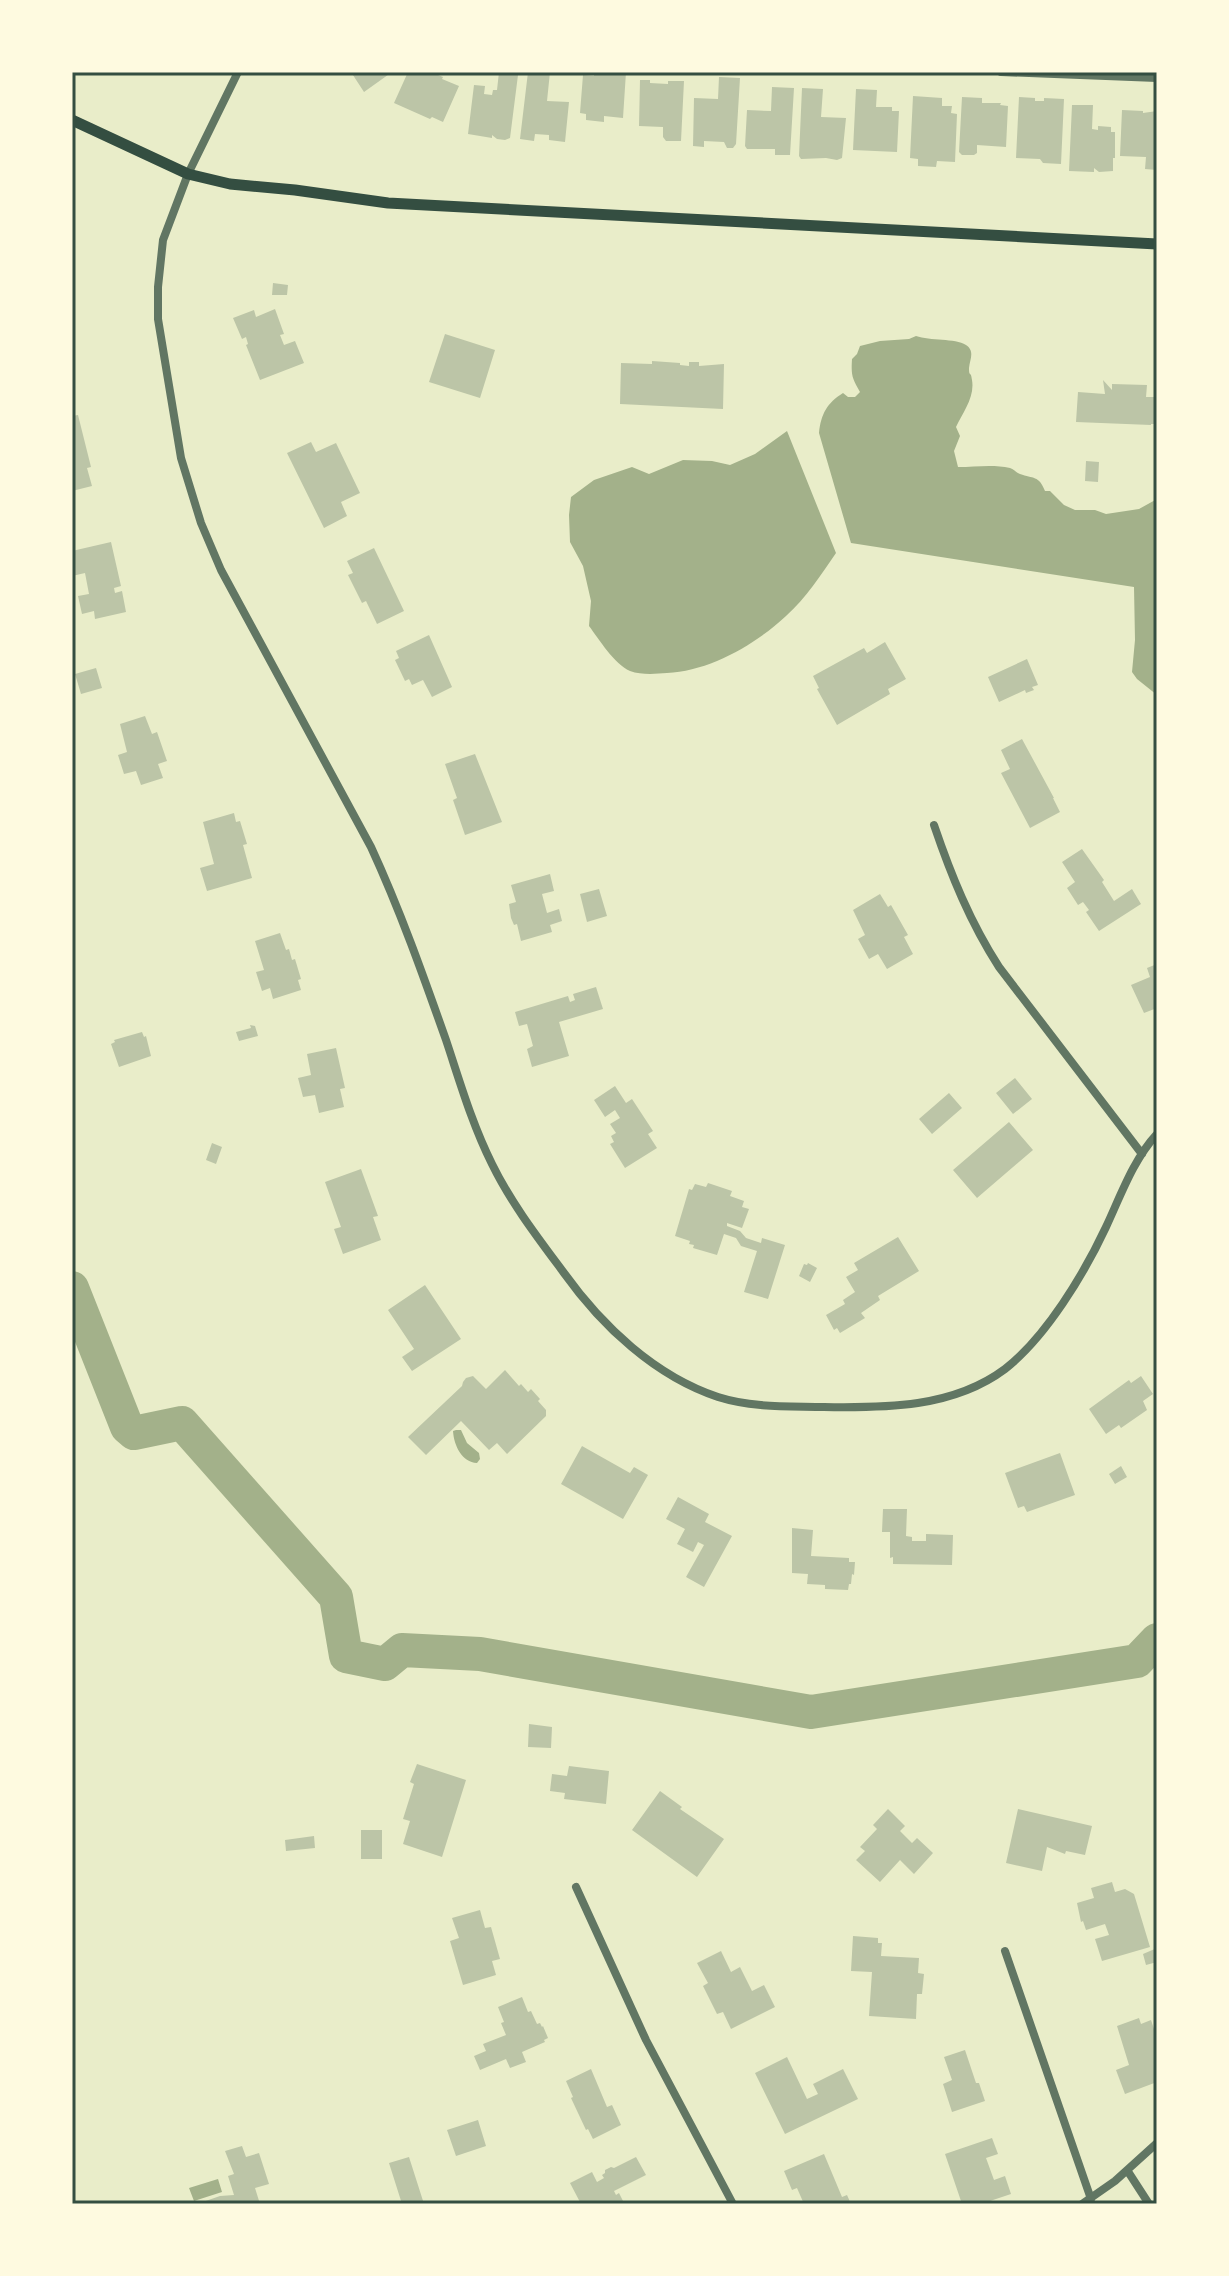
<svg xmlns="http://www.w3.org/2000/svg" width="1229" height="2276" viewBox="0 0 1229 2276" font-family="'Playfair Display',serif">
<rect width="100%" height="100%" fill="#e9edc9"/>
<path fill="#a3b18a" d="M916 336C930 341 955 338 966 345 975 351 970 359 969 368 969 378 971 370 972 380 975 397 963 412 956 427L960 436 954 451 958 467C975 467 993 464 1010 468 1014 469 1016 473 1020 474 1033 479 1039 475 1045 491H1050L1064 505 1075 510H1095L1106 514 1139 509 1157 499V695L1137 679 1132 672 1135 640 1134 587 851 543 819 433C821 414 827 403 843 393L848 397H855L860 392C852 378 851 376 852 359L857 354 860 346 880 341 909 339Z
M787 431 836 553C821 575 806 598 786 616 755 645 709 671 667 673 655 674 641 675 630 671 614 664 599 639 589 626L591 601 583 566 570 542 569 515 571 497 594 480 632 467 649 474 683 460 712 461 730 465 755 454Z
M456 1430H461L467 1443 479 1453 480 1459 477 1463C462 1462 454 1446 453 1431Z
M218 2179 222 2192 194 2201 189 2188Z"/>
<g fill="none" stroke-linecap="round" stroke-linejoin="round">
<path stroke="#a3b18a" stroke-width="34" d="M72 1288 127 1427 134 1433 182 1423 336 1597 346 1656 385 1664 402 1650 480 1654 811 1712 1137 1661 1157 1640"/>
</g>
<path fill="#bcc5a7" d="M351 72H392L364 92Z
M408 72H417L423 75 424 72H439L438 75 443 77 442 79 459 86 443 122 432 117 430 119 394 103Z
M499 72H515L514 74 518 75 510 138 505 140 497 139 492 135V138L468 134 474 85 485 86 484 94 492 95 493 90H497Z
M528 72H550L547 101 569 102 565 142 549 140V135L535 134 534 141 520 139Z
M594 72H626L623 118 604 116V122L586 120V114L580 113 583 75 594 76Z
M719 77 740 78 736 144 733 148H727L724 142 704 141V147L693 146 694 98 718 99Z
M640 80H650V83L668 84V81H684L681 141H666L663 137V127L639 126Z
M772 87 794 88 790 155H775V149H747L745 146 747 110 771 111Z
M802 88 823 89 821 117 846 118 842 158 837 160 826 158 801 159 799 156Z
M856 89 877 90 876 107H892V111H899L897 152 853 150Z
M913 96 942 98V106H952L951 113 957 114 955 162 937 161 936 167 918 166V159L910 158Z
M962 97 982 98V103H1001L1000 105 1008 106 1006 147 977 145V153L974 155H962L959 152Z
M1019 97 1035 98V101H1044V98L1064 99 1061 164 1043 163 1040 159 1016 158Z
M1072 105H1093L1092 129 1098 130V126L1111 127V132H1115V158H1113V171L1099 172 1094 168V172L1069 171Z
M1122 110 1143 111V113L1157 111V170L1145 169 1146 157 1120 156Z
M273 283 288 285 287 295H272Z
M275 309 284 334 280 335 284 345 295 341 304 363 260 380 246 345 248 344 246 337 242 339 233 318 254 310 256 317Z
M445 334 495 350 480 398 429 382Z
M652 361 680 363V365L689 366V362H699V366L724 364 723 409 620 404 621 363 652 364Z
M1103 380 1112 390V384L1147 385 1146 397H1157V424H1151V425L1076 422 1078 392 1105 394Z
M78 415 91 467 87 468 92 486 72 491V416Z
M311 442 316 452 336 443 360 493 341 502 347 516 324 528 287 453Z
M1086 461 1099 462 1098 482 1085 481Z
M111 542 121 586 114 588 115 593 122 591 126 612 95 619 94 611 82 614 78 596 89 594 85 573 72 576V551Z
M374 548 404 611 377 624 366 601 362 603 348 575 353 573 347 561Z
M429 635 452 687 432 697 423 680 412 685 409 679 405 681 395 660 399 658 396 651Z
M885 642 906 679 888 689 890 694 837 725 817 689 819 688 813 676 864 648 867 653Z
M1027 659 1038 685 1032 687 1034 690 1026 693 1025 690 999 702 988 677Z
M96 668 102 688 81 694 75 674Z
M145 716 152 734 157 732 167 761 158 764 163 778 141 785 136 771 124 774 118 755 127 752 120 724Z
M1022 739 1054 798H1053L1060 812 1030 828 1001 773 1010 769 1001 750Z
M475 754 502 822 465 835 453 800 457 798 445 764Z
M234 813 236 822 240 821 247 844 243 845 252 878 207 891 200 868 214 864 203 822Z
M1082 849 1104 880 1102 882 1114 901 1132 889 1141 904 1099 931 1086 912 1089 910 1083 902 1078 905 1067 888 1075 882 1062 862Z
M550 874 554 891 542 894 547 913 559 909 562 921 550 925 552 932 521 941 517 924 514 925 511 918 509 904 516 902 511 885Z
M599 889 607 916 587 922 580 894Z
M880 894 888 907 891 905 908 935 904 937 913 954 887 969 878 954 869 959 858 939 865 935 853 910Z
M280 933 286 950 289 949 292 960 295 959 301 979 298 980 301 990 273 999 270 988 262 991 256 972 264 970 255 941Z
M1157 964V1008L1144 1013 1131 985 1150 977 1147 968Z
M596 987 603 1009 559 1022 569 1056 532 1067 527 1049 533 1046 527 1024 519 1026 515 1012 568 996 570 1002 575 1000 573 994Z
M250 1025 255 1026 258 1036 239 1041 236 1032 251 1028Z
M142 1032 144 1037 146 1036 151 1056 119 1067 111 1044 115 1042 114 1040Z
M336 1048 345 1088 340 1089 344 1107 319 1113 315 1095 303 1097 298 1078 311 1075 307 1054Z
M1015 1078 1032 1099 1013 1114 996 1093Z
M615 1086 626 1103 632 1099 653 1131 648 1134 657 1148 625 1168 610 1144 614 1142 611 1136 616 1133 610 1124 620 1118 615 1110 605 1117 594 1100Z
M949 1093 962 1108 932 1134 919 1119Z
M1009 1122 1033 1150 977 1198 953 1170Z
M212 1143 222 1147 216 1164 206 1160Z
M361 1169 378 1216 373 1217 381 1240 343 1254 334 1229 341 1227 325 1182Z
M708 1183 732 1191 730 1196 744 1201 742 1207 749 1209 742 1228 727 1223V1226L740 1231 746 1238 761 1243 762 1238 785 1245 768 1299 744 1292 757 1251 741 1246 736 1238 724 1234 717 1255 693 1248 694 1245 689 1244 690 1241 675 1236 689 1189 692 1190 695 1184 706 1187Z
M898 1237 919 1271 878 1296 880 1300 861 1313 865 1318 840 1333 837 1328 834 1330 826 1315 845 1304 843 1300 855 1292 846 1277 858 1270 854 1263Z
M808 1263 817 1268 810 1282 799 1276 804 1264 807 1265Z
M425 1285 461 1339 412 1371 402 1357 414 1349 388 1310Z
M505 1370 519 1386 521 1384 528 1392 531 1389 540 1399 538 1401 546 1410V1416L507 1454 497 1443 489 1450 461 1421 426 1455 408 1437 462 1386 463 1382 466 1378 473 1376 486 1389Z
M1141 1376 1153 1394 1143 1401 1147 1410 1121 1428 1119 1425 1106 1434 1089 1409 1129 1380 1131 1383Z
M582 1446 630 1473 634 1467 648 1475 623 1519 561 1484Z
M1060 1453 1075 1495 1027 1512 1024 1506 1018 1508 1005 1473Z
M1121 1466 1127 1477 1115 1484 1109 1474Z
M678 1497 709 1514 705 1522 732 1536 704 1587 686 1577 704 1545 698 1542 693 1552 677 1544 685 1529 666 1519Z
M883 1509H907L906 1536 912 1537V1541H926V1534L953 1535 952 1565 893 1564V1557L890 1558V1532H882Z
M792 1528 813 1530 811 1556 849 1558V1562H855L854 1575 852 1574 851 1584H849L848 1590 825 1589V1585L807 1584 808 1574 792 1573Z
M529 1724 552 1727 551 1748 528 1747Z
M417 1764 466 1780 442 1857 403 1844 410 1821 403 1819 414 1784 410 1782Z
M569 1766 609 1771 606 1804 564 1799 565 1793 550 1791 552 1774 567 1776Z
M660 1791 682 1807 680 1809 724 1839 697 1877 632 1830Z
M888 1809 905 1826 900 1831 912 1843 917 1838 933 1853 914 1874 900 1860 880 1882 856 1860 865 1851 860 1847 877 1829 873 1825Z
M1018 1809 1092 1826 1085 1855 1066 1851 1065 1854 1047 1847 1042 1871 1006 1863Z
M361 1830H382V1859H361Z
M314 1836 315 1848 286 1851 285 1840Z
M1112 1882 1115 1892 1125 1889 1134 1894 1150 1947 1102 1961 1095 1939 1109 1935 1105 1924 1086 1930 1083 1921 1081 1922 1077 1903 1094 1898 1091 1888Z
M480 1910 485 1928 491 1927 500 1959 492 1961 496 1975 463 1985 450 1941 459 1938 452 1918Z
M853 1936 878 1938V1943H882L881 1956 919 1958 918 1973 924 1974 922 1994H917L916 2019 869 2016 872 1972 851 1971Z
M1157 1948V1962L1146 1965 1143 1954Z
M721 1951 731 1972 740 1967 752 1991 764 1985 775 2007 731 2029 723 2012 717 2014 703 1986 708 1983 697 1963Z
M522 1997 528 2012 531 2011 537 2024 540 2023 542 2027 543 2026 548 2038 544 2040 545 2042 522 2052 526 2062 510 2068 506 2059 480 2070 474 2056 486 2051 483 2044 506 2035 501 2023 504 2022 498 2007Z
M1139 2018 1141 2024 1151 2020 1157 2038V2082L1125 2094 1116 2070 1129 2065 1117 2026Z
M965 2050 976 2083H979L985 2101 952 2112 943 2084 952 2080 944 2057Z
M787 2057 807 2099 818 2094 813 2084 843 2069 858 2099 785 2134 755 2073Z
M591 2069 607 2107 612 2105 621 2125 593 2139 588 2129 586 2130 571 2098 573 2097 566 2081Z
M478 2120 486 2146 456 2156 447 2130Z
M992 2138 998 2154 986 2158 994 2180 1005 2176 1011 2194 981 2204H962L945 2154Z
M242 2146 246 2157 259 2153 269 2184 255 2188 260 2204H197L220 2196 234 2195 228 2176 234 2174 225 2151Z
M824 2154 842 2197 847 2195 851 2204H804L797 2188 792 2190 784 2171Z
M409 2157 424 2204H402L389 2163Z
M636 2157 646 2175 614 2191 616 2195 619 2193 623 2201 620 2202 621 2204H581L570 2183 592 2172 597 2182 604 2178 602 2175 605 2173V2170L611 2167 614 2168Z"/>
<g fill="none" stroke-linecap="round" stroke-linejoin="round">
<path stroke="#617663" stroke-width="8" d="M238 72 188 174 163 240 158 287V319L181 458 201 523 221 570 371 847C400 910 423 975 446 1040 460 1082 472 1124 492 1164 511 1203 538 1238 564 1273 602 1326 655 1376 718 1397 753 1408 788 1406 824 1407 885 1408 953 1408 1005 1369 1046 1337 1084 1274 1106 1227 1121 1195 1133 1160 1157 1134
M1001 72 1157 78
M934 825C951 875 970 922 999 967L1142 1154
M576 1887 646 2040 733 2204
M1005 1951 1091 2199
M1127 2170 1149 2204
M1082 2204 1115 2181 1157 2143"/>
<path stroke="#344e41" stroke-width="11" d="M72 120 188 174 230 184 295 190 388 203 1157 244"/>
</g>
<rect width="1229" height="2276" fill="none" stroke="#fefae0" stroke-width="148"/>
<rect x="74" y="74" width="1081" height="2128" fill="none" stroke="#344e41" stroke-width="3"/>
</svg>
